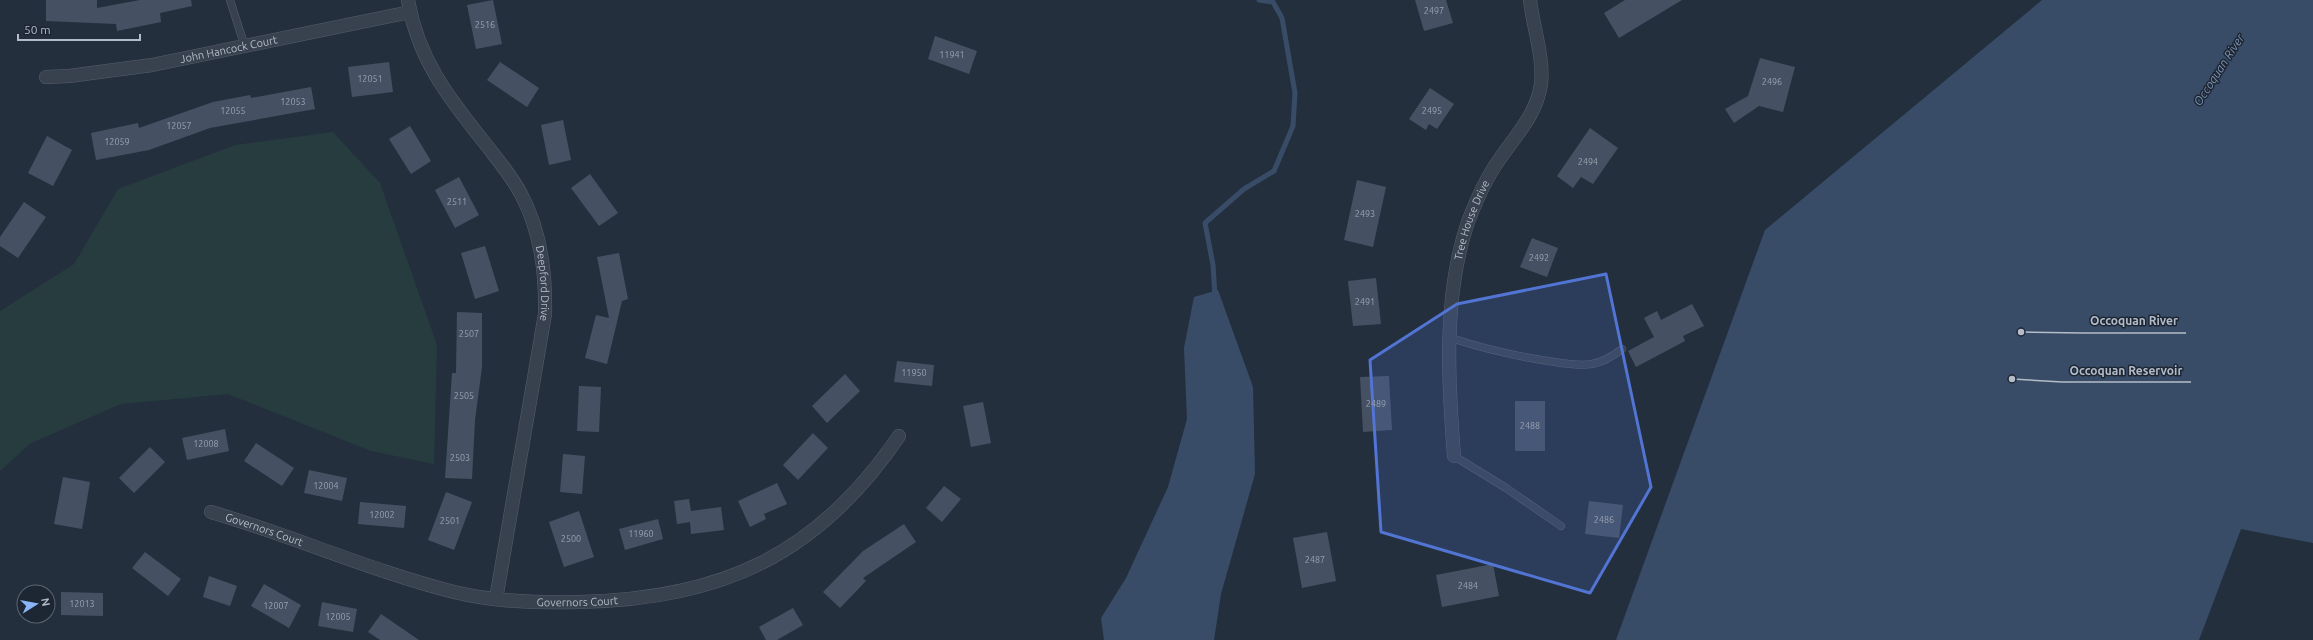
<svg xmlns="http://www.w3.org/2000/svg" width="2313" height="640" viewBox="0 0 2313 640" font-family="Ubuntu,sans-serif">
<rect width="100%" height="100%" fill="#242f3e"/>
<path fill="#263c3f" d="M333 132 380 183 437 345 434 464 371 451 228 394 121 404 31 443 0 471V311L74 264 118 189 235 145Z"/>
<path fill="#394c67" d="M2042 0H2313V543L2241 529 2199 640H1616L1765 230Z
M1218 290 1253 387 1255 474 1221 594 1214 640H1104L1101 618 1126 578 1168 487 1187 419 1184 348 1194 297Z"/>
<g fill="none" stroke-linecap="round" stroke-linejoin="round">
<path stroke="#394c67" stroke-width="5" d="M1215 297 1213 265 1205 223 1244 189 1274 171 1293 126 1295 93 1282 18 1273 2 1259 0"/>
</g>
<path fill="#455162" d="M46 0H97V8L140 0H191L192 6 160 13 161 22 117 31 116 24 46 21Z
M493 0 502 44 476 49 467 5Z
M1415 0H1446L1453 23 1424 31Z
M1625 0H1682L1619 38 1604 13Z
M935 36 977 51 969 74 928 59Z
M1760 58 1795 67 1783 112 1759 106 1734 123 1725 109 1748 96Z
M389 62 393 92 352 97 348 67Z
M500 62 539 88 527 107 487 80Z
M311 87 315 109 210 128 149 150 96 160 91 133 138 123 139 128 213 102 250 95 251 98Z
M1430 88 1454 104 1437 129 1429 124 1426 130 1409 119Z
M563 120 571 160 549 165 541 125Z
M410 126 431 161 411 174 389 139Z
M1590 128 1618 148 1593 184 1581 177 1573 188 1557 176Z
M47 136 72 150 53 186 28 173Z
M590 174 618 213 599 226 571 188Z
M459 177 479 215 455 228 435 190Z
M1357 180 1386 187 1373 247 1344 240Z
M24 202 46 217 18 258 0 246V237Z
M1532 238 1558 248 1547 277 1520 267Z
M485 246 499 291 475 299 461 253Z
M619 253 628 299 622 301 607 364 585 358 596 315 609 318 597 257Z
M1376 278 1381 324 1353 326 1348 281Z
M1692 304 1704 326 1683 336 1685 341 1636 367 1628 351 1654 337 1644 318 1657 311 1661 320Z
M457 312 482 313V367L475 420 472 479 445 478 452 373H456Z
M897 361 934 365 932 386 894 382Z
M845 374 860 391 827 423 812 406Z
M1389 376 1392 430 1363 432 1360 377Z
M579 386 601 387 599 432 577 431Z
M1515 401H1545V451H1515Z
M983 402 991 443 971 447 963 406Z
M225 429 229 451 187 460 182 438Z
M813 433 828 448 798 480 783 465Z
M256 443 294 468 282 486 244 461Z
M150 447 165 462 134 493 119 478Z
M563 454 585 456 582 494 560 492Z
M309 470 347 478 342 501 304 493Z
M63 477 90 482 82 529 54 524Z
M777 483 787 504 764 514 766 519 750 527 738 501Z
M944 486 961 499 942 522 926 508Z
M446 492 472 502 454 550 428 540Z
M689 499 691 511 721 507 724 530 691 534 690 522 677 524 674 501Z
M1589 501 1623 505 1619 538 1585 534Z
M360 502 406 506 404 528 358 524Z
M579 511 594 557 564 567 549 522Z
M658 519 663 539 625 550 619 529Z
M904 524 916 542 863 578 866 581 840 608 823 592 863 551Z
M1327 532 1336 581 1302 588 1293 538Z
M145 552 181 579 168 596 132 568Z
M1493 564 1499 596 1442 607 1436 575Z
M209 576 237 586 230 606 203 597Z
M264 584 301 605 289 628 251 606Z
M61 592 103 593V616L61 615Z
M322 602 357 609 353 632 318 626Z
M793 608 803 625 777 640H766L759 627Z
M381 614 419 640H380L368 632Z"/>
<g fill="none" stroke-linecap="round" stroke-linejoin="round">
<defs>
<path id="lane" d="M230 0 245 47
M1451 338C1485 349 1519 357 1555 362 1567 364 1580 366 1592 364 1604 362 1613 356 1622 349
M1454 456 1506 488 1561 526"/>
<g id="street">
<path id="s1" d="M408 0C418 59 448 97 484 142 497 159 511 175 521 194 541 231 546 272 545 314L496 599"/>
<path id="s2" d="M46 77 69 76 152 65 410 12"/>
<path id="s3" d="M1454 456C1448 380 1443 295 1468 222 1476 201 1486 178 1499 160 1516 135 1537 114 1541 84 1544 57 1533 27 1530 0"/>
<path id="s4" d="M211 512C293 536 371 571 454 592 495 602 537 603 579 602 722 599 818 555 899 436"/>
</g>
</defs>
<use href="#lane" stroke="#565f6c" stroke-width="8"/>
<use href="#street" stroke="#565f6c" stroke-width="14"/>
<use href="#lane" stroke="#38414e" stroke-width="7"/>
<use href="#street" stroke="#38414e" stroke-width="13"/>
</g>
<path fill="#5274d3" fill-opacity="0.2" stroke="#5274d3" stroke-width="3" stroke-linejoin="round" d="M1606 274 1651 487 1590 593 1381 532 1370 360 1457 304Z"/>
<g text-anchor="middle" stroke-width="3" stroke-linejoin="round" paint-order="stroke">
<g font-size="9" fill="#98a1af">
<text x="1434" y="14">2497</text>
<text x="485" y="28">2516</text>
<text x="952" y="58">11941</text>
<text x="370" y="82">12051</text>
<text x="1772" y="85">2496</text>
<text x="293" y="105">12053</text>
<text x="233" y="114">12055</text>
<text x="1432" y="114">2495</text>
<text x="179" y="129">12057</text>
<text x="117" y="145">12059</text>
<text x="1588" y="165">2494</text>
<text x="457" y="205">2511</text>
<text x="1365" y="217">2493</text>
<text x="1539" y="261">2492</text>
<text x="1365" y="305">2491</text>
<text x="469" y="337">2507</text>
<text x="914" y="376">11950</text>
<text x="464" y="399">2505</text>
<text x="1376" y="407">2489</text>
<text x="1530" y="429">2488</text>
<text x="206" y="447">12008</text>
<text x="460" y="461">2503</text>
<text x="326" y="489">12004</text>
<text x="382" y="518">12002</text>
<text x="1604" y="523">2486</text>
<text x="450" y="524">2501</text>
<text x="641" y="537">11960</text>
<text x="571" y="542">2500</text>
<text x="1315" y="563">2487</text>
<text x="1468" y="589">2484</text>
<text x="82" y="607">12013</text>
<text x="276" y="609">12007</text>
<text x="338" y="620">12005</text>
</g>
<g font-size="11" fill="#b4bcc9" stroke="#1d2633">
<text dy="4" stroke="none"><textPath href="#s2" startOffset="185">John Hancock Court</textPath></text>
<text dy="4" stroke="none"><textPath href="#s3" startOffset="239">Tree House Drive</textPath></text>
<text dy="4" stroke="none"><textPath href="#s1" startOffset="320">Deepford Drive</textPath></text>
<text dy="4" stroke="none"><textPath href="#s4" startOffset="56">Governors Court</textPath></text>
<text dy="4" stroke="none"><textPath href="#s4" startOffset="380">Governors Court</textPath></text>
</g>
<g font-size="12" font-style="italic" fill="#7c92b1" stroke="#1d2633">
<text transform="translate(2219 70) rotate(-57)" y="4">Occoquan River</text>
</g>
</g>
<path fill="none" stroke="#b4bcc9" stroke-width="1.5" d="M2021 332L2082 333H2186M2012 379L2062 382H2191"/>
<g fill="#b4bcc9" stroke="#1d2633" stroke-width="1.5">
<circle cx="2021" cy="332" r="4"/>
<circle cx="2012" cy="379" r="4"/>
</g>
<g font-size="12" text-anchor="middle" font-weight="bold" fill="#b4bcc9" stroke="#1d2633" stroke-width="3" stroke-linejoin="round" paint-order="stroke">
<text x="2134" y="325">Occoquan River</text>
<text x="2126" y="375">Occoquan Reservoir</text>
</g>
<g transform="translate(36 604) rotate(79)"><circle r="19" fill="#1d2633" stroke="#59626f"/>
<path d="M0-3L7 15L0 10L-7 15Z" fill="#8ab4f8"/>
<text y="-6" font-size="11" font-weight="bold" text-anchor="middle" fill="#b4bcc9">N</text>
</g>
<path d="M18 34v6h122v-6" fill="none" stroke="#b4bcc9" stroke-width="2"/>
<text x="24" y="34" font-size="12" fill="#b4bcc9" stroke="#1d2633" stroke-width="3" paint-order="stroke">50 m</text>
</svg>
